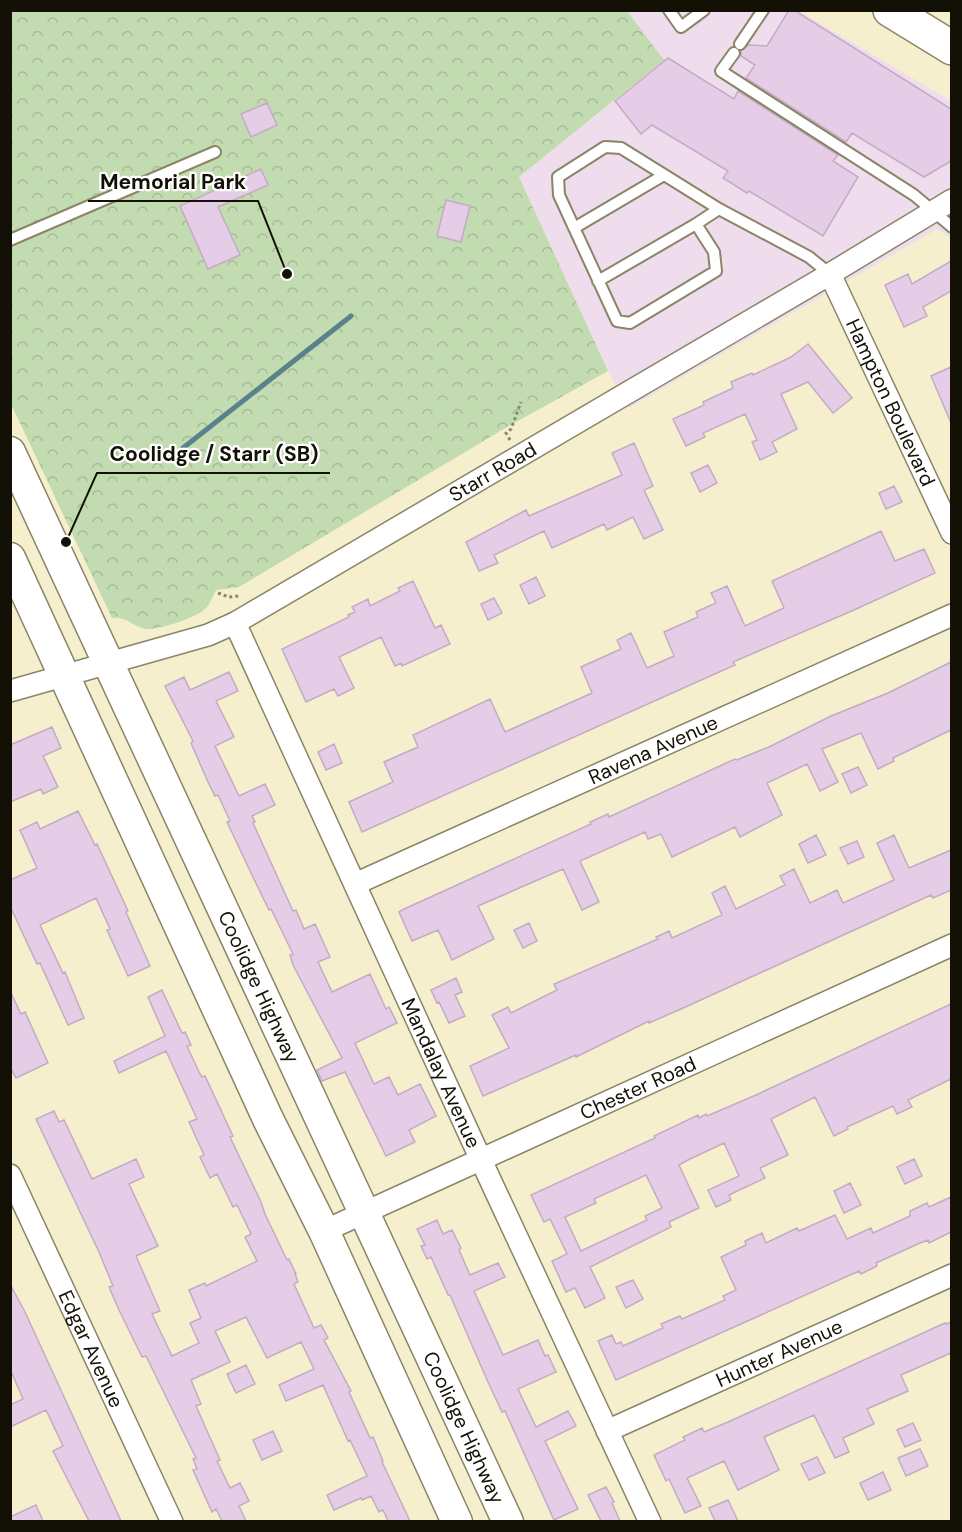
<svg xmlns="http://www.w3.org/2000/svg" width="962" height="1532" viewBox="0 0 962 1532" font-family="'DM Sans',sans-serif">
<defs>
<pattern id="park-crowns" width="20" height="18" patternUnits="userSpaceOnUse" patternTransform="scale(1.5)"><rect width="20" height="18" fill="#c2dbb1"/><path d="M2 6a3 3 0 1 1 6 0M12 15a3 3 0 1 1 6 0" fill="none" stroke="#a6bb97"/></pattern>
</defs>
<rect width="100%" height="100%" fill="#f5efcd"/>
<path fill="#efddee" d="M627 11H799L951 101V237L937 229 629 408 608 371 519 177 664 61Z"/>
<path fill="url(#park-crowns)" d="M10 11H627L664 60 519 177 608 371 507 427 239 587 216 590C213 596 211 602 207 607 199 617 159 630 146 629 133 627 127 616 112 618L11 404Z"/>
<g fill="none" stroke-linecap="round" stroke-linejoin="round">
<path stroke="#5a828a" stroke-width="5" d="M183 448 351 316"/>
</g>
<path fill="#e6cde7" stroke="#c3abc4" stroke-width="1.5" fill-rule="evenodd" d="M789 10H794L951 109V161L924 177 852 133 846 142 746 78 755 65 741 56V51L748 45 767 46Z
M668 58 734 99 738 91 838 155 833 161 858 177 823 236 749 191 747 193 723 178 728 171 652 125 641 134 615 101Z
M267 103 277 125 251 137 241 114Z
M261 169 268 185 218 207 240 255 208 269 180 206Z
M446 200 470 206 461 242 437 236Z
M951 261V291L923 307 927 316 904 327 885 285 908 274 912 284Z
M808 344 852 398 833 413 808 382 781 394 797 429 772 442 777 452 760 460 752 442 757 440 745 414 703 433 705 437 686 446 673 419 704 405 703 402 733 388 731 382 752 373 753 375 791 357Z
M951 367V423L931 376Z
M634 443 653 486 644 490 663 530 644 539 633 517 607 530 604 524 552 548 544 531 494 555 498 563 479 571 466 542 526 510 529 516 622 475 612 453Z
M708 465 717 483 700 492 691 473Z
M894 486 902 502 886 509 879 493Z
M881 531 895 561 924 549 935 573 854 610 733 662 735 665 362 832 349 802 393 782 384 762 418 747 413 735 490 699 505 732 592 693 581 667 621 649 617 640 631 633 647 668 674 656 664 632 698 617 696 612 716 603 711 593 727 586 745 626 784 608 772 581Z
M536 577 545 596 529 604 520 585Z
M413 581 435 628 441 625 450 644 402 666 401 663 395 666 381 637 339 657 354 688 338 696 334 689 306 702 282 649 349 617 348 615 355 612 352 607 368 599 370 606 400 591 398 588Z
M494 598 502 613 488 620 481 604Z
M951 662V730L893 758 894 761 878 769 861 733 822 749 838 782 820 791 807 764 767 783 782 815 740 837 735 827 672 857 661 834 648 839 645 832 580 861 599 902 582 910 563 869 478 906 494 939 452 960 438 930 412 941 399 912 402 910 591 824 590 822 608 814 609 817 735 759 737 760 771 746 831 716 888 693Z
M229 672 238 691 216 701 234 737 215 746 239 796 265 784 275 805 252 816 255 822 253 823 293 911 296 910 304 929 315 924 330 957 318 962 332 992 370 974 386 1009 389 1007 397 1023 355 1043 374 1084 389 1077 398 1095 420 1084 436 1116 409 1130 415 1142 386 1156 345 1072 322 1081 317 1070 342 1058 293 965 290 955 293 954 271 909 269 910 251 873 227 822 230 821 218 795 215 796 208 782 191 743 193 741 165 686 184 677 190 690Z
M52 727 61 748 43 756 58 787 43 794 41 789 10 802V745Z
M334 744 342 763 326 770 318 752Z
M858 767 867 785 851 793 842 774Z
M78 811 95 845 97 844 128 911 126 912 150 966 128 976 107 930 110 929 96 898 40 925 63 973 65 972 84 1018 68 1025 40 963 37 964 10 906V880L37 868 20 830 37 822 40 829Z
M816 835 826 855 808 863 799 844Z
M894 835 909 868 951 850V890L933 898 931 895 681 1009 649 1023V1021L576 1057V1055L483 1096 470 1066 509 1048 492 1015 508 1007 511 1013 557 990 554 984 658 939 656 937 669 931 672 938 722 915 712 893 725 886 736 909 785 885 780 876 794 869 810 903 837 890 843 903 894 880 877 843Z
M857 841 864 857 848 864 840 848Z
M529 923 537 941 523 948 514 930Z
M456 978 462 992 455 995 465 1016 449 1023 439 1002 437 1003 431 990Z
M162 990 182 1033 185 1032 191 1045 187 1046 199 1072 202 1077 205 1076 233 1136 230 1137 261 1202 265 1214 287 1260 289 1259 296 1274H295L298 1282 294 1284 314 1328 321 1325 328 1338 324 1340 351 1391 349 1392 370 1438 373 1437 383 1461 382 1462 410 1521H388L383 1510 379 1512 371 1496 362 1500 361 1498 334 1510 327 1495 367 1476 350 1440 348 1441 323 1385 286 1401 279 1385 314 1369 301 1342 267 1358 246 1317 215 1331 230 1362 191 1380 201 1404 196 1406 220 1460 217 1461 230 1488 240 1483 249 1501 239 1506 246 1521H222L216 1509 212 1512 193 1470 197 1469 193 1459 196 1458 146 1356 142 1357 119 1310 109 1287 113 1286 99 1252 36 1119 54 1111 59 1122 64 1120 92 1179 136 1159 144 1177 129 1184 158 1246 136 1256 160 1311 152 1314 172 1356 199 1343 190 1323 201 1318 189 1290 205 1283 206 1286 257 1261 245 1237 251 1234 237 1205 233 1207 217 1174 210 1178 200 1157 204 1155 189 1122 197 1119 166 1051 119 1073 114 1061 165 1036 148 997Z
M10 991 21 1014 25 1012 48 1063 16 1078 10 1067Z
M951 1004V1079L908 1100 912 1107 897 1114 893 1106 847 1127 848 1129 834 1136 815 1097 771 1119 788 1155 760 1168 765 1178 729 1195 731 1200 716 1207 708 1190 739 1176 724 1143 688 1160 679 1165 699 1208 669 1222 671 1227 590 1267 605 1298 585 1308 575 1288 566 1292 552 1261 567 1254 550 1219 544 1222 531 1195 655 1138 654 1136 698 1115 699 1118 706 1114 707 1116 756 1095ZM646 1175 662 1208 645 1216 647 1220 581 1251 565 1217 596 1203 594 1199Z
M914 1159 922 1176 905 1184 897 1167Z
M850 1183 861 1205 844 1213 834 1191Z
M951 1197V1232L929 1243 928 1240 920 1243 876 1263 877 1266 861 1274 859 1271 616 1380 598 1341 612 1335 616 1344 621 1342 623 1346 663 1328 661 1324 680 1316 682 1319 725 1300 723 1296 736 1290 721 1257 746 1245 745 1241 762 1233 766 1243 797 1228 799 1231 835 1215 847 1239 871 1228 873 1233 910 1216V1211L927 1203 929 1207Z
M437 1220 443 1234 452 1230 461 1248 459 1250 470 1275 498 1263 505 1277 474 1291 503 1355 538 1340 545 1356 548 1355 556 1372 518 1389 536 1427 568 1411 576 1426 545 1441 578 1509 554 1520 505 1411 502 1412 488 1382 450 1295H448L431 1257 427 1259 421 1246 425 1245 417 1229Z
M633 1280 643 1299 626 1308 616 1287Z
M10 1284 25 1312 121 1521H89L53 1451 63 1446 46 1410 10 1427V1405L23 1399 10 1369Z
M951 1322V1353L901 1375 908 1391 867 1409 874 1424 843 1438 849 1452 835 1458 814 1415 764 1437 779 1470 738 1490 724 1461 687 1478 701 1506 685 1513 669 1479 666 1481 654 1455 685 1440 683 1437 702 1428 704 1432 728 1422 945 1323 946 1324Z
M246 1365 255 1384 236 1393 227 1374Z
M913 1423 921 1440 905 1447 897 1430Z
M273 1431 282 1451 262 1460 253 1440Z
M920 1449 928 1466 906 1476 898 1458Z
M817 1457 825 1473 809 1480 801 1464Z
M883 1472 891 1490 868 1500 860 1483Z
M606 1487 614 1502 612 1503 620 1521H601L588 1495Z
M728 1500 738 1521H715L709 1508Z
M36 1505 43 1521H10V1517Z"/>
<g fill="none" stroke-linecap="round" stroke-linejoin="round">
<defs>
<path id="service" d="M669 10 681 27 704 10
M740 44 763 10
M734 53 721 71 914 195 952 227
M719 209 696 224 714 252 716 271 630 323 617 321 559 195 558 177 605 147 621 148 719 209 809 257 830 274
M574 228 664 175
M10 240 215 152
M598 281 696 224"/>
<g id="minor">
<path id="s1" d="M830 274 952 533"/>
<path id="s2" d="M235 623 493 1186 650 1522"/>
<path id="s3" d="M10 691 208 635 235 623 830 274 952 200"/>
<path id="s4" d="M355 884 952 615"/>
<path id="s5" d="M10 1175 172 1522"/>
<path id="s6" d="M324 1231 952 945"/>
<path id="s7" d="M607 1431 952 1275"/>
</g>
<g id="secondary">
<path id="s8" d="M10 452 508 1522"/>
<path d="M10 558 268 1119 324 1231 457 1522"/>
</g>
<path id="primary" d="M890 10 952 48"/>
</defs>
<use href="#service" stroke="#8a8566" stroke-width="14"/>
<use href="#minor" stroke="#8a8566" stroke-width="24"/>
<use href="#secondary" stroke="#8a8566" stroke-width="33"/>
<use href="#primary" stroke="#8a8566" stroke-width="36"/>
<path stroke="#8b866f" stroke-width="3" stroke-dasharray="3 3" stroke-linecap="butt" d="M510 440 506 433 511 429 521 402
M218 593 229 597 239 596"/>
<use href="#service" stroke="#fff" stroke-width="10"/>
<use href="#minor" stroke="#fff" stroke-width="21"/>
<use href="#secondary" stroke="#fff" stroke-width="30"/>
<use href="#primary" stroke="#fff" stroke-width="33"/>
</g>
<g text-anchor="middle" stroke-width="4.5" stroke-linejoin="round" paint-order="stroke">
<g font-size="20" fill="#131106" stroke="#fff">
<text dy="7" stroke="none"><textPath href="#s1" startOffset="142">Hampton Boulevard</textPath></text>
<text dy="7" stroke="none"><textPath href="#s3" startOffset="534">Starr Road</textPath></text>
<text dy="7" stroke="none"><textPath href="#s4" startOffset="327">Ravena Avenue</textPath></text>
<text dy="7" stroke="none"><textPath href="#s8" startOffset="590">Coolidge Highway</textPath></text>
<text dy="7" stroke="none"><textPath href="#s2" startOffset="495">Mandalay Avenue</textPath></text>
<text dy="7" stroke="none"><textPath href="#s6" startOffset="345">Chester Road</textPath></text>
<text dy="7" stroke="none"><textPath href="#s5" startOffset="192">Edgar Avenue</textPath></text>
<text dy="7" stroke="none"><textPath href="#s7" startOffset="189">Hunter Avenue</textPath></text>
<text dy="7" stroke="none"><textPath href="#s8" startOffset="1076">Coolidge Highway</textPath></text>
</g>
</g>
<path fill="none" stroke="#131106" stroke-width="2" d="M287 274L258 201H88M66 542L97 473H330"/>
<g fill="#131106" stroke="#fff" stroke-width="2">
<circle cx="287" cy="274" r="6"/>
<circle cx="66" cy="542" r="6"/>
</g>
<g font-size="21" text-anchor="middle" font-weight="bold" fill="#131106" stroke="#fff" stroke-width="4.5" stroke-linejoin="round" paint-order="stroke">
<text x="173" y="189">Memorial Park</text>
<text x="214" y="461">Coolidge / Starr (SB)</text>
</g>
<rect width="962" height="1532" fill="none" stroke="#131106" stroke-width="24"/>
</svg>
